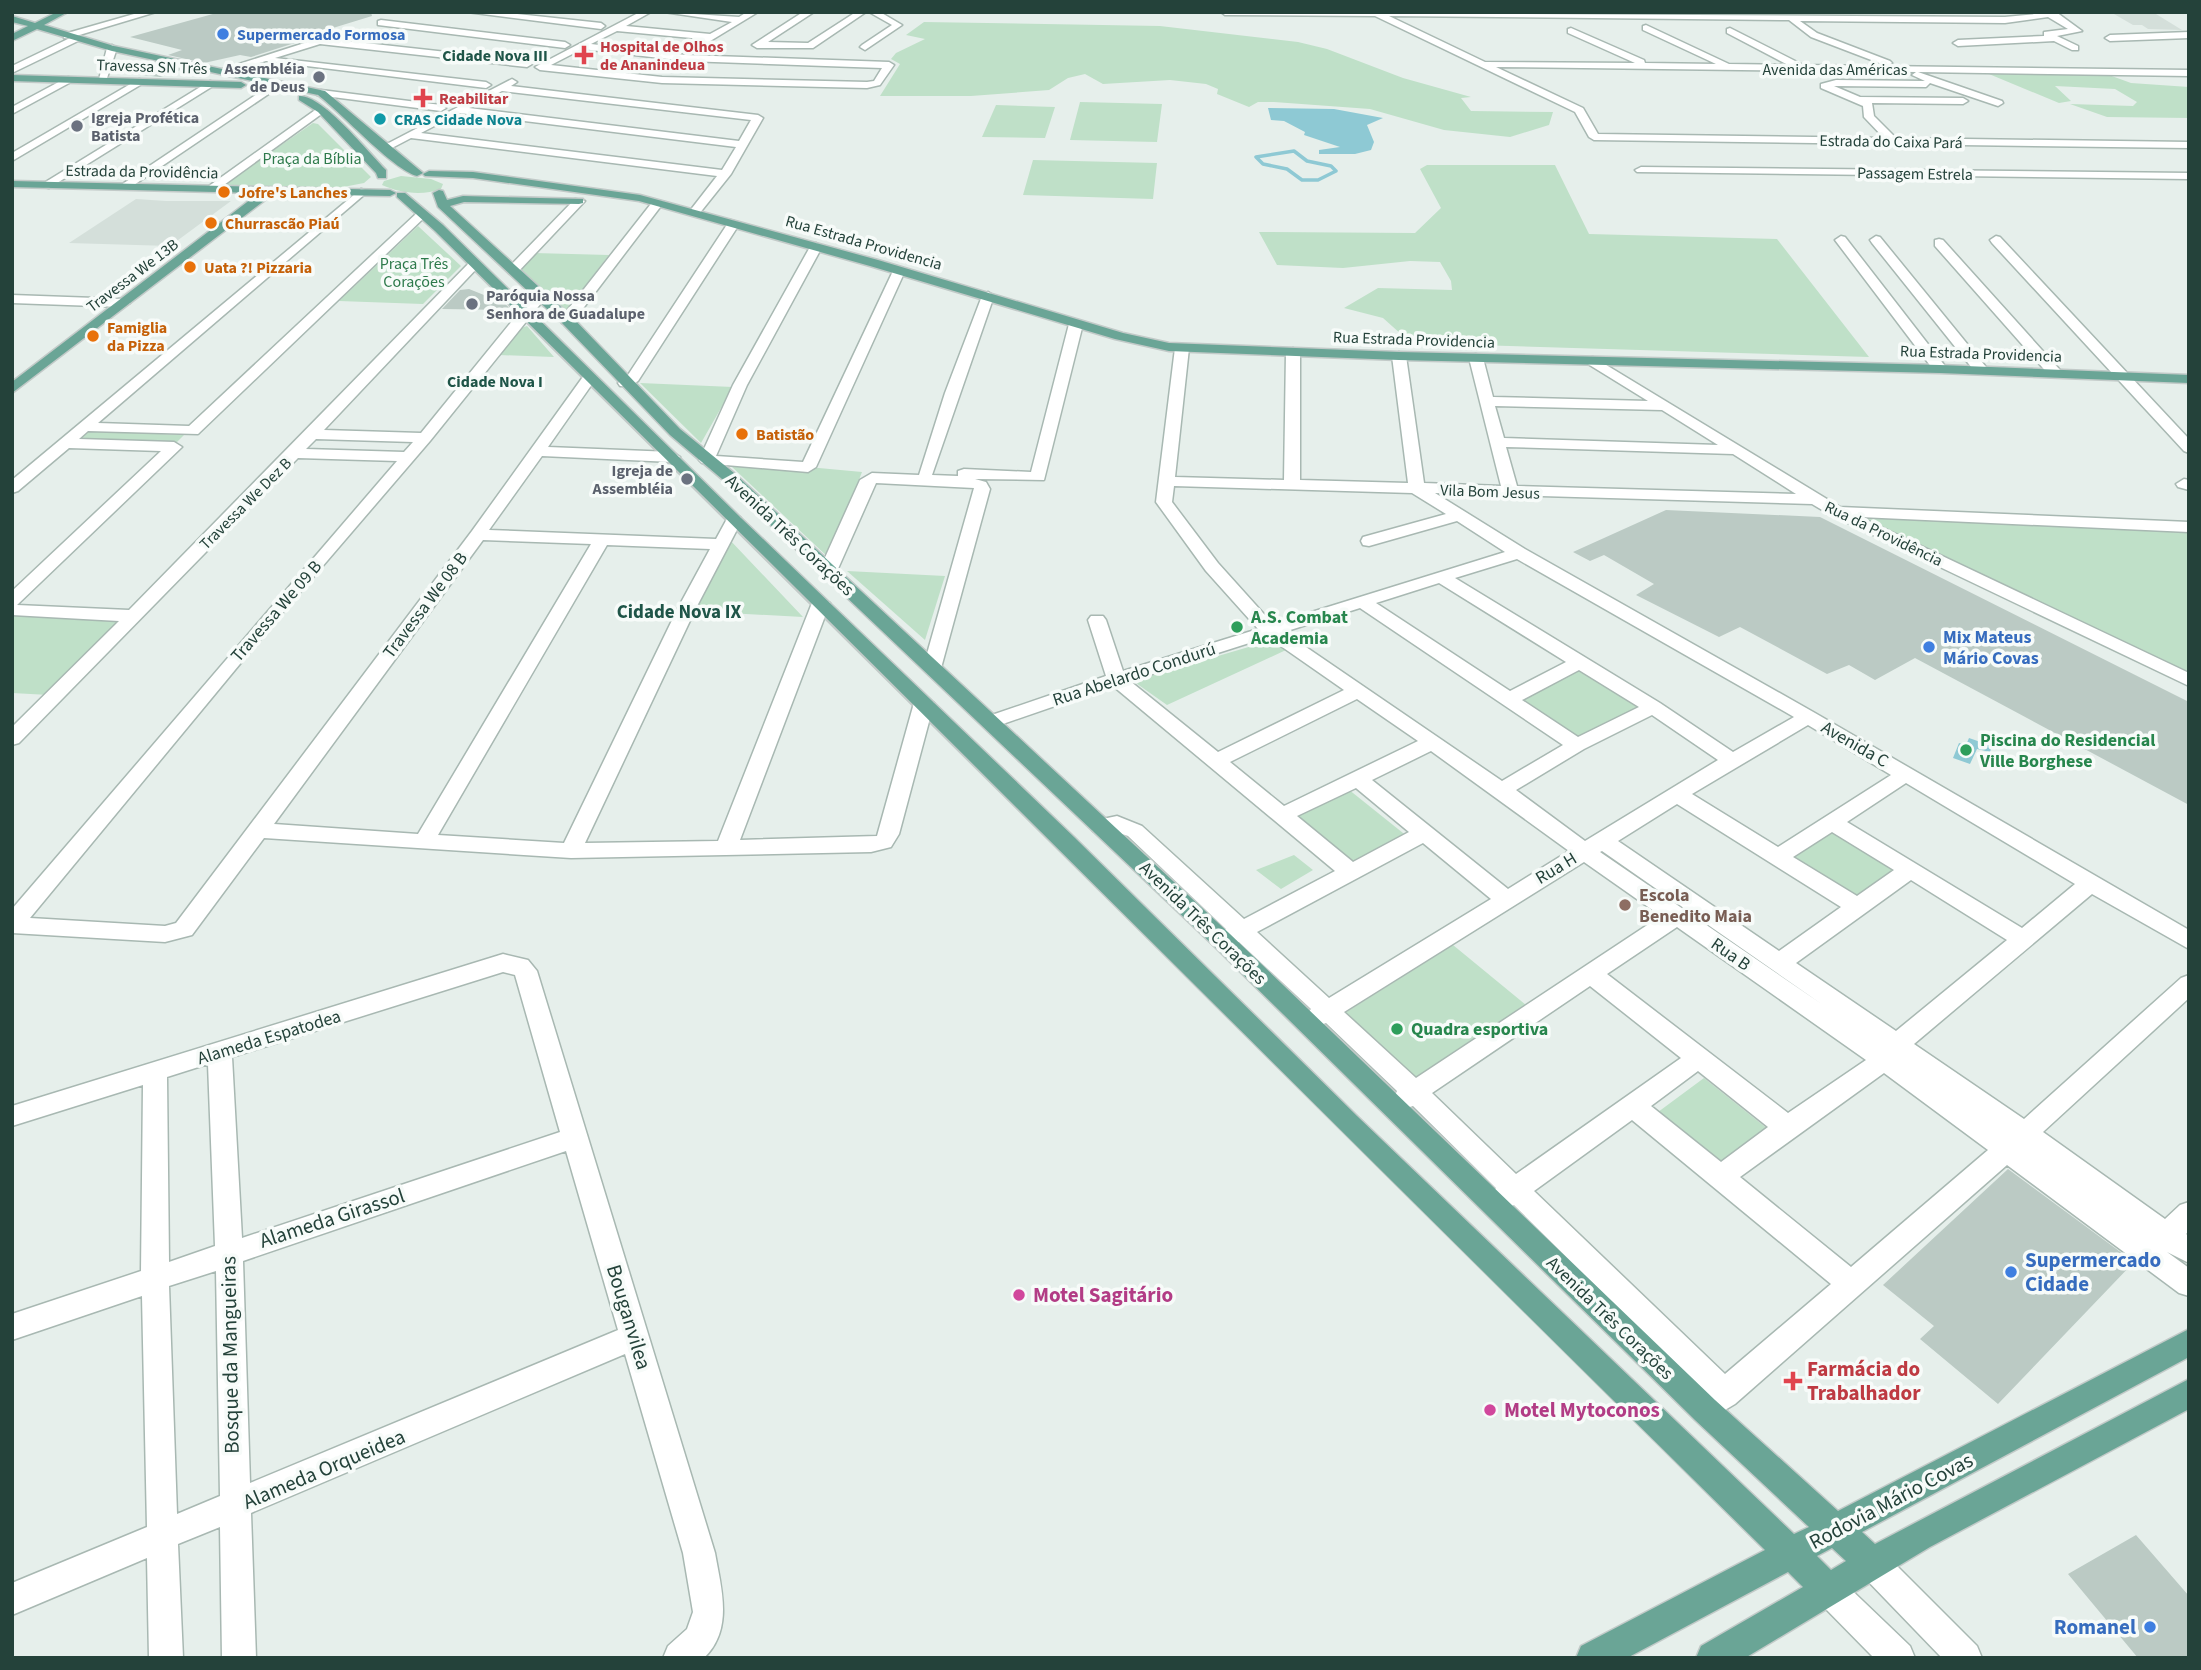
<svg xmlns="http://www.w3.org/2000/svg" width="2201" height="1670" viewBox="0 0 2201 1670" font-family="'Source Sans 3',sans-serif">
<rect width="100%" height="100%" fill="#e6efeb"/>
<path fill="#d4dfda" d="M2114 14H2156L2182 30 2148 29 2142 25H2133Z
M136 199 166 201H231L170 246 69 243Z"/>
<path fill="#bfe0c8" d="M924 22 1160 26 1298 42 1327 49 1403 78 1471 97 1461 98 1471 111 1553 112 1549 125 1510 137 1444 130 1370 109 1274 102H1258L1249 107 1217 94 1218 89 1206 84 1170 80 1103 84 1085 74 1068 78 1049 90 971 96H880L900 64 891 59 896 53 925 39 906 35Z
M1989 74 2109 75 2131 83 2189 87V118L2107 117 2070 104 2133 106 2137 102 2115 89 2055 86 2071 101 2059 103Z
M1080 102 1162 104 1157 142 1070 140Z
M996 105 1055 107 1045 138 982 137Z
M313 123 318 124 371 177 364 183 338 188 221 187Z
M1033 160 1157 163 1153 199 1023 195Z
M1427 165H1555L1589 234 1777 239 1869 357 1411 343 1383 318 1344 308 1378 288 1452 290 1451 281 1440 262 1410 261 1343 268 1277 265 1259 232 1415 233 1441 208 1420 169Z
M401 176 431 179 443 184 441 189C422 196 400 193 382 185L384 181Z
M418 226 461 266 423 304 339 301Z
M534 253 609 255 565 312 518 272Z
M527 326 554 357 499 355 521 328Z
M640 383 733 387 701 443Z
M87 431 184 435 176 443 78 438Z
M731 466 808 467 862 472 829 558Z
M1857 515 2189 527V674Z
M728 538 803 617 691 611Z
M847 571 945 576 925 640Z
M12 614 121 622 49 695 12 693Z
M1269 641 1286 650 1167 705 1133 681Z
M1575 666 1637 707 1575 739 1514 698Z
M1348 789 1408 837 1343 872 1284 821Z
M1829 823 1909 873 1855 913 1775 861Z
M1294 855 1313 870 1281 889 1256 870Z
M1453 945 1526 1005 1415 1079 1343 1014Z
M1704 1078 1769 1130 1720 1170 1654 1115Z"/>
<path fill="#8ec9d4" d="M1268 108 1334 109 1383 118 1367 125 1374 142 1371 150 1355 154H1319V150L1340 147 1304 135 1305 132 1284 121 1271 120Z
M1969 738 1992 746 1990 752 1977 749 1970 764 1953 758 1959 743 1966 745Z"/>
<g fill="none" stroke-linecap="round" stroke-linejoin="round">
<path stroke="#8ec9d4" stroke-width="3.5" d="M1294 151 1307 161 1331 166 1336 171 1318 180H1302L1287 169 1263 164 1256 157Z"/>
</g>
<path fill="#bbcac4" d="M220 12H371L372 16 297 39 304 40 251 57 240 55 204 63 168 55 182 50 130 37Z
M148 61 184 69 160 77 116 72Z
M469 289 504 303 512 310 442 309 460 290Z
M1666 510 1820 517 2189 702V805L1915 658 1875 680 1849 665 1827 674 1740 627 1719 637 1636 595 1654 584 1604 555 1590 561 1573 552Z
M2008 1169 2134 1262 1998 1404 1920 1339 1934 1326 1883 1285Z
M2136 1535 2189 1596V1658H2138L2068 1574Z"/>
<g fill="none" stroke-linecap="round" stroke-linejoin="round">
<defs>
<path id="minor" d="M141 12H156L76 36 80 39 78 41 12 73V66L70 38H64V34Z
M467 12H498L601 23 605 26 601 29Z
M640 12H651L626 26 710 34 732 22 664 12 739 17 747 12H758L702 46 697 43 702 39 617 31 591 44 686 55 889 62 894 65 880 85 867 88 662 83 540 70 535 67ZM582 49 686 61 882 68 874 81 867 82 662 77 551 65Z
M803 12H814L768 42 808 43 856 12H866L813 48H757L752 45Z
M869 12H880L902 25 865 50 860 47 862 45 892 25Z
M1221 12 2005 17 2056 12 2082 31 2057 36 2078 46V50H2072L2054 41 1958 46 1953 43 1958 40 2044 36V32L2068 29 2048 17 2005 23 1800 21 1817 33 1890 61 1892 63 1887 66 1811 37 1789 20 1389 16 1485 62 1635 63 1568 33V29L1571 28 1644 60 1645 63 1716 64 1643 30V26L1646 25 1729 64 1788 65 1727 33V29L1730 28 1803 65 2189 70V76L1918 72 2002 101 2003 103 1998 106 1930 83 1926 87 1834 86 1860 97 1963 98 1968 101 1963 104 1872 103 1874 116 1896 138 2189 142V148L1594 140 1589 137 1575 112 1375 16 1225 15ZM1496 67 1916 72 1912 75 1925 81 1836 80 1821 84V88L1863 106 1864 117 1884 138 1598 134 1583 108Z
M381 20 565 42 570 45 565 48 378 25V21Z
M2189 32V38L2110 41 2105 38 2110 35Z
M320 38 527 61 532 64 527 67 320 44 275 58 486 82 491 85 486 88 266 61 222 74 217 71Z
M112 45 117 48 106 81 98 83 107 48Z
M68 77 71 78V82L12 114V107Z
M139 79 142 80V84L12 161V153Z
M512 79 517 82 511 86 758 115 763 118 731 174 699 214 695 216 689 212 717 176 411 138 390 149 381 147ZM502 91 751 120 739 141 469 108ZM459 113 736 147 722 170 421 133Z
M210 81 213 82V86L49 188 39 186Z
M269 86 273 87V91L128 189 118 187Z
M321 90 441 105 446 108 441 111 317 95V91Z
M318 108 327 110 217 190H209V186Z
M1641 167 2189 173V179L1637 172 1635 170Z
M361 189 365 190V194L98 423 189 426 418 212 428 214 198 434 88 431 79 439 174 442 182 447 17 605 129 610 471 261 475 260 481 264 324 430 421 433 534 294 539 293 546 297 430 441 273 624 30 918 165 926 176 923 472 531 585 374 590 373 597 377 548 447 672 452 680 457 672 462 542 456 489 530 716 539 728 517H740L742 520 696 608 585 843 718 841 812 603 821 598 830 603 740 840 877 836 914 703 924 697 934 703 899 834 891 847 871 852 571 858 264 838 192 935 165 942 12 933V909L397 461 298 458 19 743 12 745V727L119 621 12 615V591L161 451 69 448 18 491 12 493V480ZM316 439 413 442 404 452 306 449ZM483 540 591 544 418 834 274 824ZM607 545 710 549 678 608 564 843 438 835Z
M575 199 585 201 517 273H509V267Z
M654 200 664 202 572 323H562V317Z
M730 220 740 223 638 381 630 386H620L618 383 626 378Z
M1841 236 1845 237 1945 366V372H1935L1835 240Z
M1876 236 1880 237 1986 367V373H1976L1872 243 1870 240Z
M1996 236 2000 237 2189 439V453L2184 451 1992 243 1990 240Z
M1939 239 1943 240 2060 370V376H2050L1935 246V240Z
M816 243 822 247 747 385 716 456 803 462 893 271 895 268H903L905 271 816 467 808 472 702 463 699 460 733 385 810 247Z
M988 292 994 296 932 475 958 476V471L964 469 1031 472 1069 324 1076 320 1083 324 1044 480 975 479 986 482 990 489 941 668 932 674 923 668 974 488 876 483 837 571 828 576 819 571 860 480 872 473 919 475 945 393 982 296Z
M12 295 123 299 130 303 123 307 12 303Z
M1182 344 1189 348 1175 477 1284 480 1286 352 1293 348 1300 352V480L1408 483 1392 356 1399 352 1406 356 1424 483 1501 486 1469 358 1471 355 1476 354 1483 358 1493 397 1648 401 1588 364V358L1593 357 1840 507 2189 522V532L1860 517 2189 673V686L1829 514 1812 504 1435 493 1525 549 1815 713 2189 930V949L2092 894 1914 1044 2024 1119 2181 978 2189 975V998L2043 1132 2165 1219 2180 1205 2189 1202V1231L2186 1234 2189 1236V1263L2167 1252 2189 1268V1296L2179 1293 2007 1165 1735 1404 1715 1416 1705 1412 1700 1402 1704 1393 1514 1205 1503 1209 1494 1206 1490 1198 1496 1188 1413 1106 1406 1108 1397 1105 1394 1098 1397 1091 1326 1023 1317 1026 1309 1023 1305 1017 1311 1009 1239 942 1231 944 1223 942 1220 936 1226 929 1128 836C1113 830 1106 835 1093 831L1090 826 1093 821 1117 816 1142 826 1244 919 1335 871 1113 686 997 726H983L980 722 983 718 1106 676 1088 620 1091 616H1103L1106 620 1123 671 1258 629 1206 571 1156 502 1175 348ZM1495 406 1662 410 1718 445 1504 438ZM1506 447 1733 454 1796 494 1517 486ZM1174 486 1412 493 1446 514 1363 537 1361 541 1363 545 1369 546 1457 521 1505 552 1273 624 1218 563 1172 502ZM1517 559 1794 717 1733 752 1660 703 1455 578ZM1439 583 1566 662 1510 691 1376 603ZM1360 608 1563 745 1502 781 1284 632ZM1268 637 1344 690 1218 752 1130 681ZM1579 670 1639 707 1578 737 1522 700ZM1357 699 1418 741 1284 806 1230 762ZM1652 715 1718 760 1585 841 1516 790 1584 749ZM1808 725 1891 775 1778 847 1692 794ZM1431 751 1569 851 1508 889 1372 780ZM1906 783 2075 884 2022 928 1847 822ZM1356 788 1409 832 1353 862 1297 816ZM1677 804 1841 907 1779 951 1618 841ZM1832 832 1894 870 1857 896 1793 857ZM1423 843 1491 899 1329 998 1257 932ZM1602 851 1823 1005 1600 852ZM1584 862 1661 916 1416 1078 1344 1012ZM1911 880 2007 940 1896 1031 1796 963ZM1677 927 1866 1060 1788 1113 1607 974ZM1590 986 1681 1058 1516 1174 1432 1093ZM1698 1071 1768 1127 1721 1162 1651 1106ZM1884 1073 1988 1150 1851 1267 1740 1177ZM1632 1120 1831 1284 1725 1374 1534 1191Z
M2184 479 2189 480V490L2178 487 2176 484Z
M503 954 528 960 537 971 715 1553C721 1588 734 1629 704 1658H663L668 1646 687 1629 693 1612 683 1553 625 1354 251 1513 256 1658H222L220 1527 178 1544 183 1658H149L147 1558 12 1615V1583L147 1527 142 1296 12 1340V1314L141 1271 143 1085 12 1126V1106ZM503 972 515 975 560 1132 242 1238 232 1057ZM208 1064 215 1246 169 1262 167 1077ZM566 1151 618 1330 250 1483 243 1261ZM216 1271 220 1496 177 1514 169 1286Z
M1873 1548 1884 1553 1977 1646 1982 1658H1942L1862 1575 1857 1564 1862 1553Z
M1829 1574 1840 1579 1910 1646 1915 1658H1874L1818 1601 1813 1590 1818 1579Z"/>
<path id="major" d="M57 12H68L44 25 114 46 325 91 423 173 417 176C392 169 343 114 318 95L112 51 37 29 12 41V34L28 26 12 22V16L35 23Z
M12 75 241 82 246 85 241 88 12 81Z
M299 96C322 94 369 153 386 170V178H378L376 173 318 112 299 100Z
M429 171 473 172 640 195 878 260 1123 333 1169 343 1399 352 1940 365 2189 375V383L1940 373 1399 360 1169 351 1115 339 870 266 639 201 473 178 425 176 423 174Z
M12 181 390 190 396 193 390 196 273 194 12 393V382L259 193 12 187Z
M439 190 443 191 447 200 463 196 583 199V203L579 204 464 202 450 206 572 317 680 429 734 473 1230 934 1715 1400 1838 1511 2189 1329V1357L1862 1532 1875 1544 2189 1379V1409L1930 1547 1745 1658H1696L1701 1646 1803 1587 1788 1572 1627 1658H1576L1581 1646 1765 1550C1320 1112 880 669 435 231L397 197V193H405L443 225 740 517 1074 837 1357 1116 1794 1534 1809 1527 1695 1420 1214 946 722 479 670 435 562 323 438 207 433 193ZM1832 1548 1846 1561 1831 1570 1817 1556Z"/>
</defs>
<use href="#minor" stroke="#a8b8b2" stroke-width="3"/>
<use href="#major" stroke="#c2cac8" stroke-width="3"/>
<use href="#minor" fill="#fff" fill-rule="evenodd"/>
<use href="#major" fill="#6aa596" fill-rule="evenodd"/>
</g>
<g fill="#3f7fe0" stroke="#f7fbf9" stroke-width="2.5">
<circle cx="223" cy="34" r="7"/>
<circle cx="1929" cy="647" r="7"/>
<circle cx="2011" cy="1272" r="7"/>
<circle cx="2150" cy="1627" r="7"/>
</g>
<g fill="#e0444e" stroke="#f7fbf9" stroke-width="2.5">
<path d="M580.5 44.5h7v7h7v7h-7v7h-7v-7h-7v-7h7z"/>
<path d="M419.5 87.5h7v7h7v7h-7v7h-7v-7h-7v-7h7z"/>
<path d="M1789.5 1370.5h7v7h7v7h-7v7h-7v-7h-7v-7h7z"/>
</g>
<g fill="#6b7280" stroke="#f7fbf9" stroke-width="2.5">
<circle cx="319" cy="77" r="7"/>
<circle cx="77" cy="126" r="7"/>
<circle cx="472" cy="304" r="7"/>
<circle cx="687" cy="479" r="7"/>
</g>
<circle fill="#0f9aa8" stroke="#f7fbf9" stroke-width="2.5" cx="380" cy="119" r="7"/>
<g fill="#e8710a" stroke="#f7fbf9" stroke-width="2.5">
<circle cx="224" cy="192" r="7"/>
<circle cx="211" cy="223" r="7"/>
<circle cx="190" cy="267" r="7"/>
<circle cx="93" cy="336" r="7"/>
<circle cx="742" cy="434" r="7"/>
</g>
<g fill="#2e9e5b" stroke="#f7fbf9" stroke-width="2.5">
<circle cx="1237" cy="627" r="7"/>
<circle cx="1966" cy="750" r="7"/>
<circle cx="1397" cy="1029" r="7"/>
</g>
<circle fill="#8d6e63" stroke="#f7fbf9" stroke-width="2.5" cx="1625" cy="905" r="7"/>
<g fill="#d1479c" stroke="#f7fbf9" stroke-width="2.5">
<circle cx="1019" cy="1295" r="7"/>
<circle cx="1490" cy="1410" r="7"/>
</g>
<g text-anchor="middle" stroke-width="7" stroke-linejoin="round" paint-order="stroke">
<g font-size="16" font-weight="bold" fill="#366cbe" stroke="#f7fbf9" text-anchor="start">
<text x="237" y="40">Supermercado Formosa</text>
</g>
<g font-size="16" font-weight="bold" fill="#be3a42" stroke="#f7fbf9" text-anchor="start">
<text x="600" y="52">Hospital de Olhos<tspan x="600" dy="18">de Ananindeua</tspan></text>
<text x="439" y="104">Reabilitar</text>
</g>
<g font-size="16" font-weight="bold" fill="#1f5548" stroke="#f7fbf9">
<text x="495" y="61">Cidade Nova III</text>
<text x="495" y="387">Cidade Nova I</text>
</g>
<g font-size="16" fill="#24423a" stroke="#f7fbf9">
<text transform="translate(152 66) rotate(2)" y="6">Travessa SN Três</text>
<text x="1835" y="75">Avenida das Américas</text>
<text transform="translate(1891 141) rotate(1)" y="6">Estrada do Caixa Pará</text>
<text transform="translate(142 171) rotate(1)" y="6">Estrada da Providência</text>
<text transform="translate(1915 173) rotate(1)" y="6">Passagem Estrela</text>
<text transform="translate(864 242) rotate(16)" y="6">Rua Estrada Providencia</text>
<text transform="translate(132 275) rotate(-37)" y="6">Travessa We 13B</text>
<text transform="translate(1414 339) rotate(2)" y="6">Rua Estrada Providencia</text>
<text transform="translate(1981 353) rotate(2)" y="6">Rua Estrada Providencia</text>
<text transform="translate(1490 491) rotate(2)" y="6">Vila Bom Jesus</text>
<text transform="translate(245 503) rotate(-45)" y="6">Travessa We Dez B</text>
<text transform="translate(1884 533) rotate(26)" y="6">Rua da Providência</text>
</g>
<g font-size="16" font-weight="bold" fill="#5b616d" stroke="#f7fbf9" text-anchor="end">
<text x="305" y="74">Assembléia<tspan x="305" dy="18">de Deus</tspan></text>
<text x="91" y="123" text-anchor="start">Igreja Profética<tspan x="91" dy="18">Batista</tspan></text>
<text x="486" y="301" text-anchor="start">Paróquia Nossa<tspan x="486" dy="18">Senhora de Guadalupe</tspan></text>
<text x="673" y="476">Igreja de<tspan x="673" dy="18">Assembléia</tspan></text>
</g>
<g font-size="16" font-weight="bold" fill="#0d838f" stroke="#f7fbf9" text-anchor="start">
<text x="394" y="125">CRAS Cidade Nova</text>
</g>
<g font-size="16" fill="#2d7a4b" stroke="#f7fbf9">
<text x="312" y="164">Praça da Bíblia</text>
<text x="414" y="269">Praça Três<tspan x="414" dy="18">Corações</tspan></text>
</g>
<g font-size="16" font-weight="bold" fill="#c56008" stroke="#f7fbf9" text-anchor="start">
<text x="238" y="198">Jofre's Lanches</text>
<text x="225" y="229">Churrascão Piaú</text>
<text x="204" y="273">Uata ?! Pizzaria</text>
<text x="107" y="333">Famiglia<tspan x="107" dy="18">da Pizza</tspan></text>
<text x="756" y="440">Batistão</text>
</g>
<g font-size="18" fill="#24423a" stroke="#f7fbf9">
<text transform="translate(790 535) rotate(43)" y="6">Avenida Três Corações</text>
<text transform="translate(425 605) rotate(-53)" y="6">Travessa We 08 B</text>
<text transform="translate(276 611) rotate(-49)" y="6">Travessa We 09 B</text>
<text transform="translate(1134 674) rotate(-18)" y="6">Rua Abelardo Condurú</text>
<text transform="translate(1855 744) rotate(30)" y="6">Avenida C</text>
<text transform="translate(1556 868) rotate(-31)" y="6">Rua H</text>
<text transform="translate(1203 923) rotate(44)" y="6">Avenida Três Corações</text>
<text transform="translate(1731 954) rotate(35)" y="6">Rua B</text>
<text transform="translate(269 1037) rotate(-17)" y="6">Alameda Espatodea</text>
<text transform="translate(1610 1318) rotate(44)" y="6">Avenida Três Corações</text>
</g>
<g font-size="18" font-weight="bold" fill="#27864d" stroke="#f7fbf9" text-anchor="start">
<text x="1251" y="623">A.S. Combat<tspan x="1251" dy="21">Academia</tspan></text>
<text x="1980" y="746">Piscina do Residencial<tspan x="1980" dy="21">Ville Borghese</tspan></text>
<text x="1411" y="1035">Quadra esportiva</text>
</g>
<g font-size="18" font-weight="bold" fill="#366cbe" stroke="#f7fbf9" text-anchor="start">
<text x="1943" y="643">Mix Mateus<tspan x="1943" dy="21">Mário Covas</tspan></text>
</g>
<g font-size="18" font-weight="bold" fill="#785e54" stroke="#f7fbf9" text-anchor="start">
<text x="1639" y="901">Escola<tspan x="1639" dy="21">Benedito Maia</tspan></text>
</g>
<g font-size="19" font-weight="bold" fill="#1f5548" stroke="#f7fbf9">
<text x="679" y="618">Cidade Nova IX</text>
</g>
<g font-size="21" fill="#24423a" stroke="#f7fbf9">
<text transform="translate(332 1218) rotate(-18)" y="7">Alameda Girassol</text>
<text transform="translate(629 1317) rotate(73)" y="7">Bouganvilea</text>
<text transform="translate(230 1355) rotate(-91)" y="7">Bosque da Mangueiras</text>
<text transform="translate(324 1469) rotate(-23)" y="7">Alameda Orqueidea</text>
<text transform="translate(1891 1501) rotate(-28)" y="7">Rodovia Mário Covas</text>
</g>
<g font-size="21" font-weight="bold" fill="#366cbe" stroke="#f7fbf9" text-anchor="start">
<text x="2025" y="1267">Supermercado<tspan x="2025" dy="24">Cidade</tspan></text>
<text x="2136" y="1634" text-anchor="end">Romanel</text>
</g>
<g font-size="21" font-weight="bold" fill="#b23c85" stroke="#f7fbf9" text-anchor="start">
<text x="1033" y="1302">Motel Sagitário</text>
<text x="1504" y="1417">Motel Mytoconos</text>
</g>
<g font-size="21" font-weight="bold" fill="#be3a42" stroke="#f7fbf9" text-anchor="start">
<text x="1807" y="1376">Farmácia do<tspan x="1807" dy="24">Trabalhador</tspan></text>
</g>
</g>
<rect width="2201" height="1670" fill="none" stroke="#24423a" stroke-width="28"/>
</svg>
